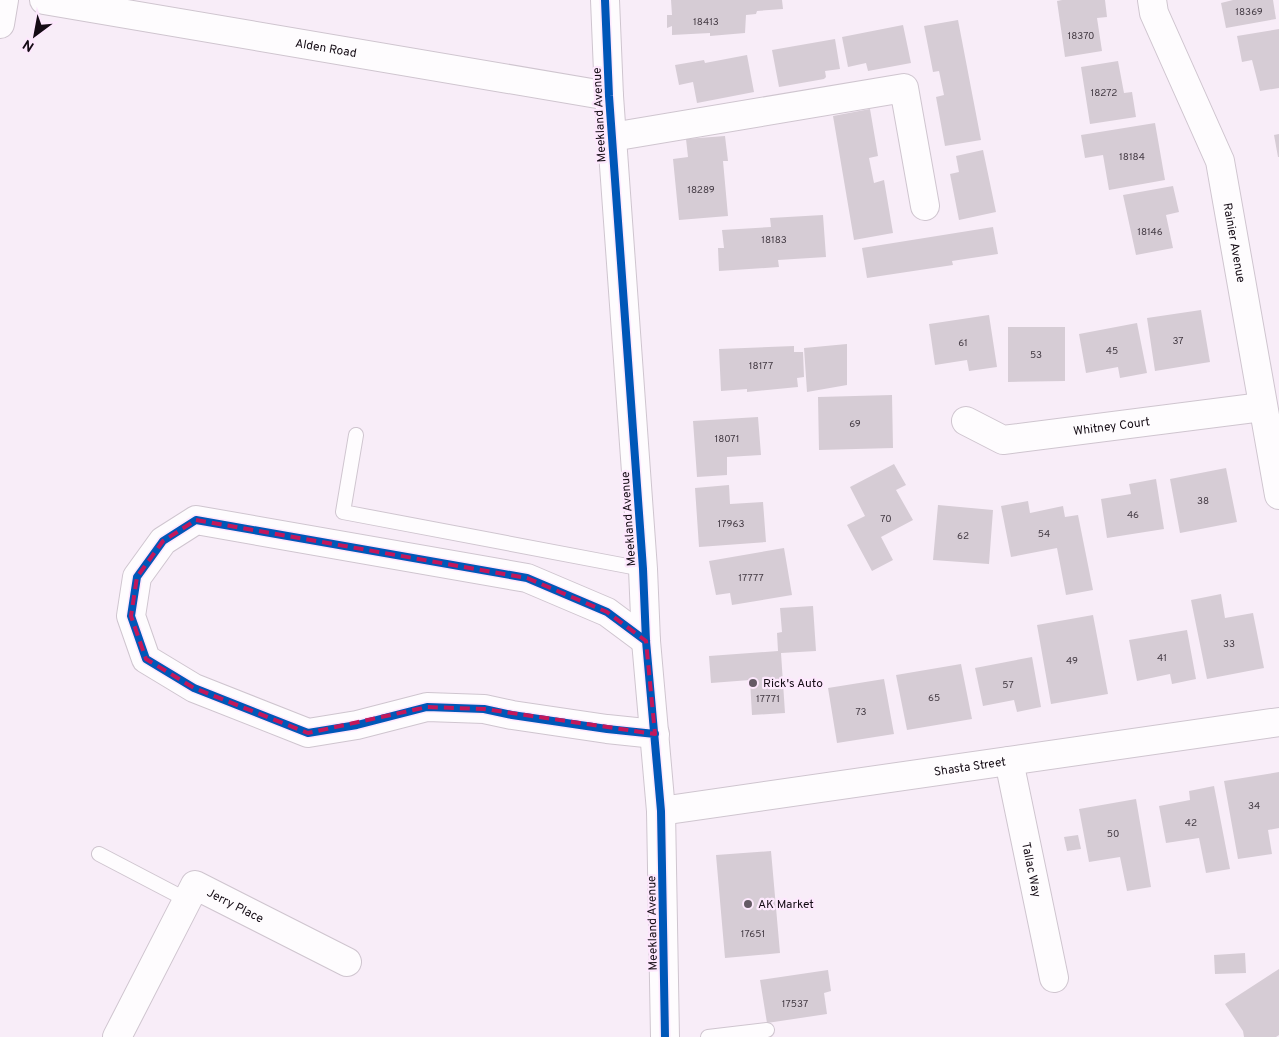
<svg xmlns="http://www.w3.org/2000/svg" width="1279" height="1037" viewBox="0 0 1279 1037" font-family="Overpass,sans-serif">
<rect width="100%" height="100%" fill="#f8edf8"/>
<path fill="#d6ccd5" d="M671 0H782L783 9 757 11 756 14 746 15 745 33 710 36V33L672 35V26L667 28V15H672Z
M1062 0H1105L1107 17 1097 18 1102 51 1065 57 1057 1Z
M1233 0H1273L1276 19 1226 28 1221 3Z
M958 20 981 140 945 146 936 97 944 95 939 71 933 72 924 26Z
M903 25 911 63 868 71 866 63 848 67 842 37Z
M1279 29V88L1260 91 1252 60 1242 62 1237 36Z
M835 39 840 69 825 71 826 77 824 79 779 87 772 50Z
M747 55 754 92 697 103 693 82 679 85 675 65 704 60 705 63Z
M1118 61 1124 93 1132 92 1136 117 1090 124 1081 67Z
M870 109 878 156 869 158 874 183 884 180 893 233 854 240 833 116Z
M1155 123 1165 180 1109 190 1103 155 1085 158 1081 135Z
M1279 134V157H1278L1274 135Z
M725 136 728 161H723L728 216 679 220 673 159 688 157 686 139Z
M983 150 996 212 959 220 950 174 959 172 956 156Z
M1173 186 1179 212 1166 215 1173 248 1136 255 1123 195Z
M823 215 826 257 778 260 779 267 719 271 718 248H724L722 230 771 227 770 218Z
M993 227 998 254 952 261 953 265 867 278 862 248Z
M1201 310 1210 362 1155 371 1147 318Z
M989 315 997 367 969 371 967 360 935 365 929 324Z
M1137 323 1147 373 1120 378 1118 367 1086 373 1079 334Z
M1008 327H1065V381L1008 382Z
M847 344V385L807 392 804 348Z
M794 346V352H803L804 377 797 378 798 387 747 392V389L721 391 719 349Z
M892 395 893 448 819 450 818 397Z
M758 417 761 455 727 457V475L697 477 693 421Z
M894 464 906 485 896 490 913 520 881 537 893 560 872 571 847 525 865 516 850 487Z
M1226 468 1237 522 1180 533 1170 479Z
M1156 479 1164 529 1107 538 1101 499 1131 494 1129 484Z
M729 485 730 504 763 502 766 542 699 547 695 488Z
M1028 501 1030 513 1063 506 1065 517 1078 515 1093 590 1066 595 1057 548 1011 557 1001 506Z
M938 505 993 510 989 564 933 560Z
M784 548 792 595 732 605 730 593 716 595 709 561Z
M1221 594 1225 618 1253 613 1264 668 1207 679 1191 600Z
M813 606 816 651 781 653 785 713 752 715 750 680 711 683 709 656 778 651 777 633 782 632 780 608Z
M1093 615 1108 694 1051 704 1037 625Z
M1187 630 1196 679 1172 684 1170 674 1137 681 1129 640Z
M1032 657 1041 707 1017 712 1014 700 983 706 975 668Z
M961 664 972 719 907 730 896 675Z
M884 679 894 734 837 743 828 688Z
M1279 772V828L1268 830 1272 854 1238 859 1224 781Z
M1214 786 1230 869 1206 873 1199 838 1166 843 1159 806 1190 800 1189 791Z
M1136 799 1151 887 1127 891 1120 857 1089 862 1079 809Z
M1078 835 1081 849 1067 851 1064 837Z
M771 851 780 953 725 958 716 855Z
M1245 953 1246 973 1215 974 1214 955Z
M1279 969V1035L1276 1037H1244L1243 1031 1225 1004Z
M828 970 831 991 824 993 827 1014 767 1023 760 980Z"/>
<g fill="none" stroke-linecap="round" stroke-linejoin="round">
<defs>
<path id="lane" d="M356 435 343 512 643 569
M99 854 187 900
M708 1037 767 1030"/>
<g id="street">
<path id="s1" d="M44 0 609 96"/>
<path id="s2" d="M1152 0 1154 13 1220 161 1279 495"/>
<path d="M0 24 4 0"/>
<path d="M612 137 904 88 925 206"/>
<path id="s3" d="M966 421 1003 440 1262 407"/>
<path d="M646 641 607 612 527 578 196 520 163 541 137 577 131 616 146 659 194 688 308 733 357 725 427 707 484 709 512 715 607 729 655 734"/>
<path id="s4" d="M1009 761 1054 978"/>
<path id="s5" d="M661 811 1279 722"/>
<path id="s6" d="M117 1037 195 885 347 962"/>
</g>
<path id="secondary" d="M605 0 609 96 643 569 646 641 661 811 665 1037"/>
</defs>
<use href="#lane" stroke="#cfc5cf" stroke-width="16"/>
<use href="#street" stroke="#cfc5cf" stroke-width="30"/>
<use href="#secondary" stroke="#cfc5cf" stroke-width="30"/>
<use href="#lane" stroke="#fefcfe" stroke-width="14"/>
<use href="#street" stroke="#fefcfe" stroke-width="28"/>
<use href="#secondary" stroke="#fefcfe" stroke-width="28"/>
<defs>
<path id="cycleway" d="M605 0 609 96 643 569 646 641 661 811 665 1037
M646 641 607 612 527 578 196 520 163 541 137 577 131 616 146 659 194 688 308 733 357 725 427 707 484 709 512 715 607 729 655 734"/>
</defs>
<use href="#cycleway" stroke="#fde8fd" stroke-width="11"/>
<use href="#cycleway" stroke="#0057b8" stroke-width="8"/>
</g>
<path fill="none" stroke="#c2185b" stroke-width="4" stroke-dasharray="10 6" stroke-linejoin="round" d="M196 520 527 578 607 612 646 641 655 734 484 709 427 707 308 733 194 688 146 659 131 616 137 577 163 541Z"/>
<g fill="#645a64" stroke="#fde8fd" stroke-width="2">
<circle cx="753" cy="683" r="5"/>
<circle cx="748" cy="904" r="5"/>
</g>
<g text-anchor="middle" stroke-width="4.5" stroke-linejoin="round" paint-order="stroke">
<g font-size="10" fill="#443b44">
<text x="1249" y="15">18369</text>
<text x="706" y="25">18413</text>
<text x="1081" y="39">18370</text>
<text x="1104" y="96">18272</text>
<text x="1132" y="160">18184</text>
<text x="701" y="193">18289</text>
<text x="1150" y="235">18146</text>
<text x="774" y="243">18183</text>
<text x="1178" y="344">37</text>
<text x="963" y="346">61</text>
<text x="1112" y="354">45</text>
<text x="1036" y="358">53</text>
<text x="761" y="369">18177</text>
<text x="855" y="427">69</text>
<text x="727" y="442">18071</text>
<text x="1203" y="504">38</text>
<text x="1133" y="518">46</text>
<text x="886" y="522">70</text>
<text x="731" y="527">17963</text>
<text x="1044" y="537">54</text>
<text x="963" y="539">62</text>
<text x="751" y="581">17777</text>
<text x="1229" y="647">33</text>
<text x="1162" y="661">41</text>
<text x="1072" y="664">49</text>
<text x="1008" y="688">57</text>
<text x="934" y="701">65</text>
<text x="768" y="702">17771</text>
<text x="861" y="715">73</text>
<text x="1254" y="809">34</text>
<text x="1191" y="826">42</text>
<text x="1113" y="837">50</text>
<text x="753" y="937">17651</text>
<text x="795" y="1007">17537</text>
</g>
<g font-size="12" fill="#140b14" stroke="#fde8fd">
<text dy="4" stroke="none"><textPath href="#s1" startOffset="286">Alden Road</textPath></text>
<text transform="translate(599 115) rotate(-93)" y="4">Meekland Avenue</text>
<text dy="4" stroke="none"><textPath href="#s2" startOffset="258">Rainier Avenue</textPath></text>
<text dy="4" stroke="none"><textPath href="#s3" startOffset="151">Whitney Court</textPath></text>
<text transform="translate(628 519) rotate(-94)" y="4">Meekland Avenue</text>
<text dy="4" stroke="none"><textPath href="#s5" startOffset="312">Shasta Street</textPath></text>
<text dy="4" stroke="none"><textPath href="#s4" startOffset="111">Tallac Way</textPath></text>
<text dy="4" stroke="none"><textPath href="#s6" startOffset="216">Jerry Place</textPath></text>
<text transform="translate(652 923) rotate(-91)" y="4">Meekland Avenue</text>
</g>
<g font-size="12" fill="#140b14" stroke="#fde8fd" text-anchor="start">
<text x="763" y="687">Rick's Auto</text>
<text x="758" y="908">AK Market</text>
</g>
</g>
<g transform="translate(35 35) rotate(212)" stroke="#fde8fd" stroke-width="4" paint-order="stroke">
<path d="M0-4L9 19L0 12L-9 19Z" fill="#140b14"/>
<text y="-8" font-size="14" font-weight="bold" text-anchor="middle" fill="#140b14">N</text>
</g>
</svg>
